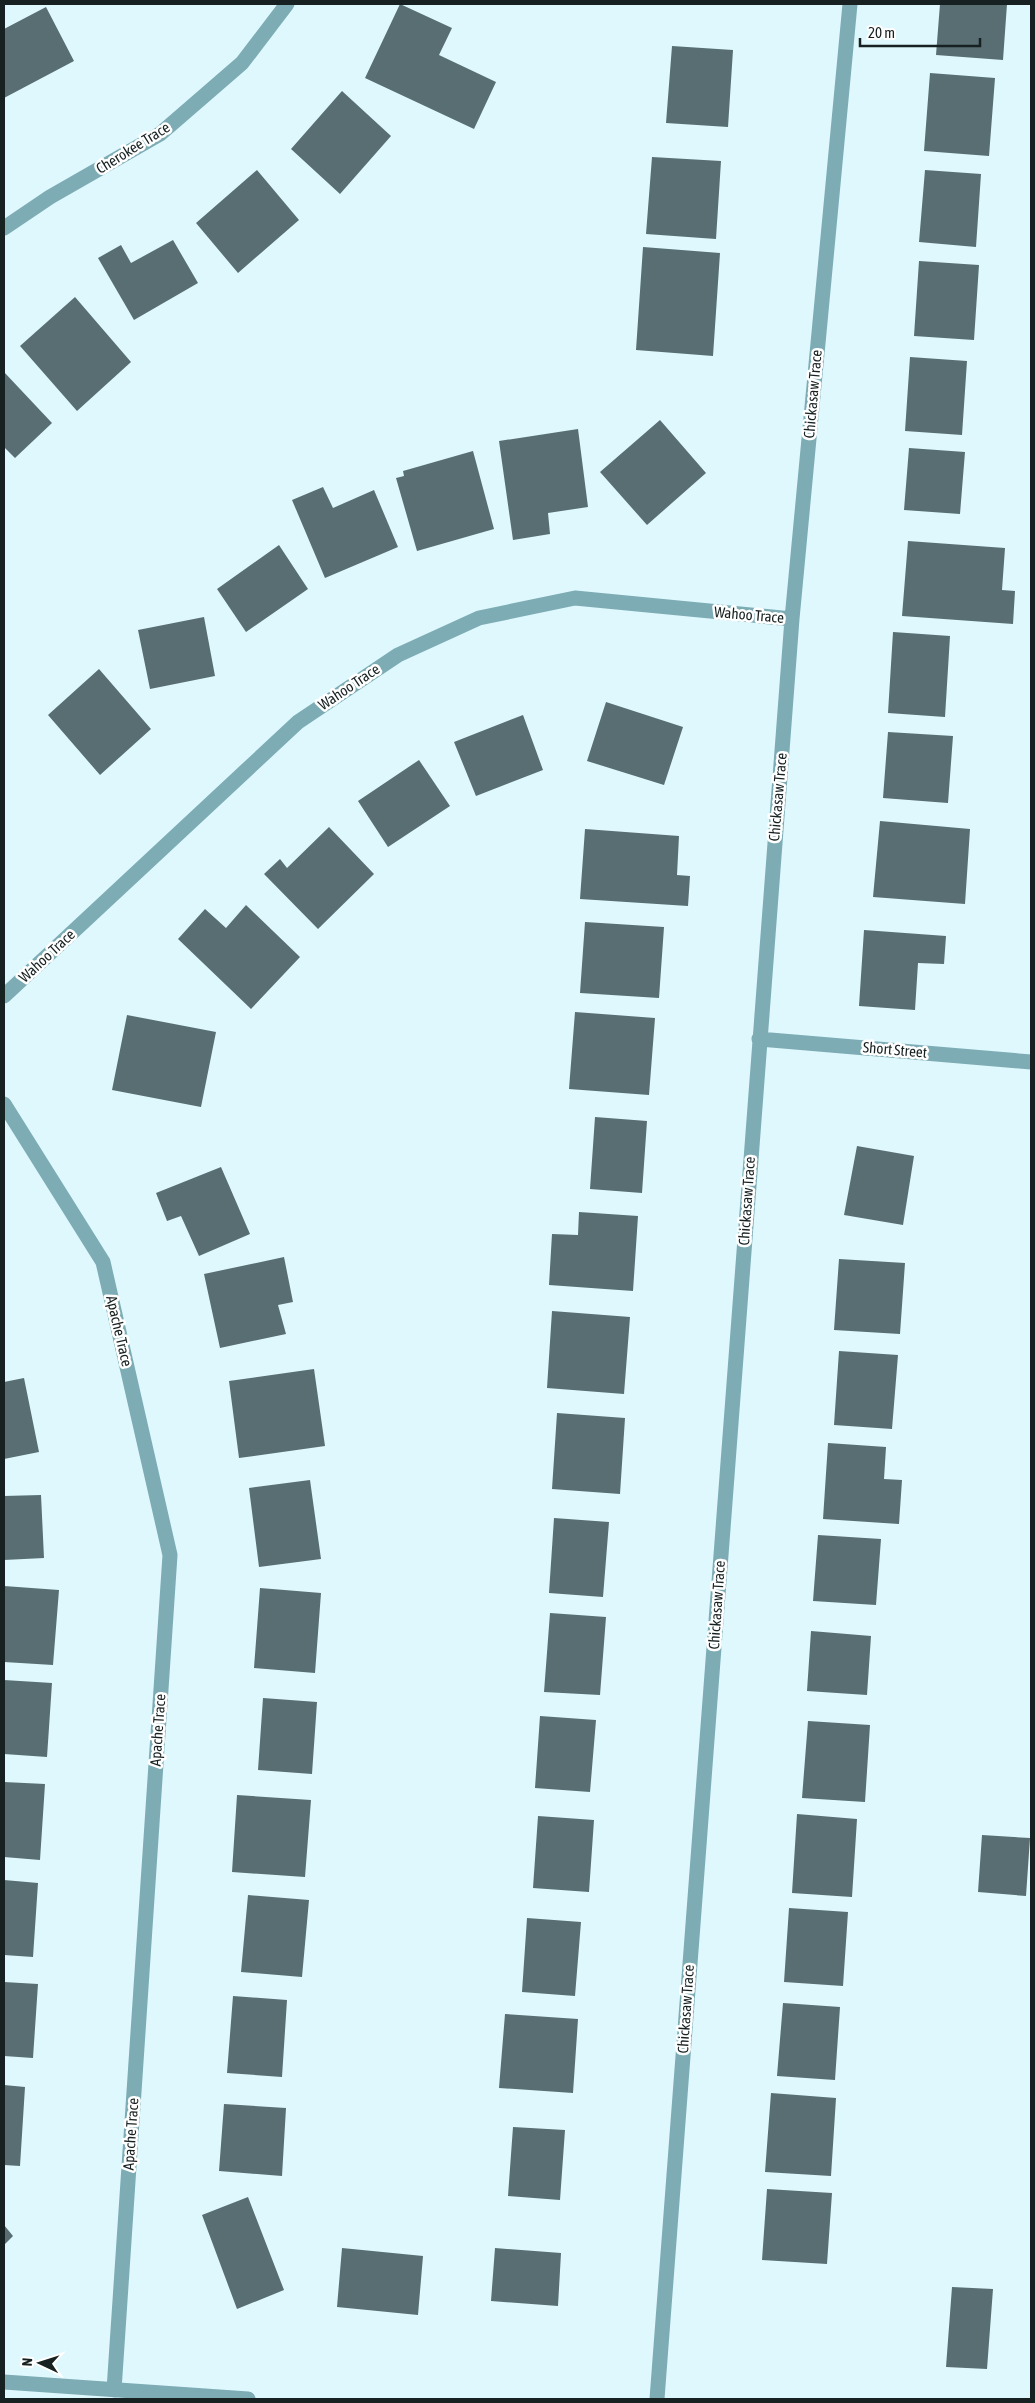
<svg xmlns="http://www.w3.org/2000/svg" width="1035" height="2403" viewBox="0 0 1035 2403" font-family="'Asap Condensed',sans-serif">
<rect width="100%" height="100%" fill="#dff8fd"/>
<path fill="#586e72" d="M400 4 452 28 439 55 496 82 474 129 365 78Z
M940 4H1007L1003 60 936 55Z
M46 7 74 61 4 98V29Z
M672 46 733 50 728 127 666 123Z
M930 73 995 78 989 156 924 151Z
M342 91 391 136 340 194 291 149Z
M652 157 721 161 716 239 646 234Z
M257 170 299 220 238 273 196 223Z
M925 170 981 174 976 247 919 242Z
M173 240 198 283 134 320 98 258 121 245 131 263Z
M643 247 720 253 713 356 636 350Z
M919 261 979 265 974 340 914 336Z
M75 297 131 362 77 411 20 346Z
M910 357 967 361 962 435 905 431Z
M4 372 52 423 15 458 4 447Z
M660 420 706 473 647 525 600 472Z
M578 429 588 507 548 513 550 534 513 540 499 441Z
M909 448 965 452 960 514 904 510Z
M473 451 494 529 417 551 396 478 404 476 403 471Z
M323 487 333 508 374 490 398 547 325 578 292 500Z
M908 541 1005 548 1002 590 1015 591 1013 624 902 616Z
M279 545 308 589 246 632 217 589Z
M204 617 215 676 150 689 138 630Z
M893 632 950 636 945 717 888 713Z
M99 669 151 729 100 775 48 715Z
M606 702 683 727 664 785 587 761Z
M523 715 543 770 476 796 454 742Z
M888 732 953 736 948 803 883 798Z
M419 760 450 806 388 847 358 801Z
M880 821 970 829 965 904 873 897Z
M329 827 374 874 318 929 264 874 280 859 287 868Z
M585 829 679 836 677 875 690 876 688 906 580 899Z
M246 905 300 957 251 1009 178 939 205 909 226 928Z
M585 922 664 927 659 998 580 993Z
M864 930 946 936 944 964 918 963 915 1010 859 1006Z
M575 1012 655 1018 649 1095 569 1089Z
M127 1015 216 1032 201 1107 112 1090Z
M595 1117 647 1121 642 1193 590 1189Z
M857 1146 914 1156 903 1225 844 1215Z
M221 1167 250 1234 199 1256 181 1216 167 1221 156 1193Z
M579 1212 638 1216 633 1291 549 1285 552 1234 578 1235Z
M284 1257 293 1302 278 1305 286 1334 220 1348 204 1274Z
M839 1259 905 1263 900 1334 834 1330Z
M552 1311 630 1317 624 1394 547 1388Z
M839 1351 898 1355 892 1429 834 1425Z
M314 1369 325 1446 239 1458 229 1381Z
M24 1378 39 1452 4 1459V1382Z
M557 1413 625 1418 620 1494 552 1489Z
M828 1443 886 1447 884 1479 902 1480 899 1524 823 1519Z
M310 1480 321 1559 259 1567 249 1488Z
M41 1495 44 1558 4 1560V1496Z
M554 1518 609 1522 603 1597 549 1593Z
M818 1535 881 1539 876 1605 813 1601Z
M4 1586 59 1590 53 1665 4 1662Z
M260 1588 321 1593 315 1673 254 1668Z
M550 1613 606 1617 600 1695 544 1692Z
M811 1631 871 1636 867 1695 807 1691Z
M4 1680 52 1683 47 1757 4 1754Z
M263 1698 317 1702 312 1774 258 1770Z
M540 1716 596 1720 590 1792 535 1788Z
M808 1721 870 1725 865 1802 802 1798Z
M4 1782 45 1784 40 1860 4 1857Z
M237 1795 311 1800 305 1877 232 1872Z
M797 1814 857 1819 852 1897 792 1893Z
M538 1816 594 1820 589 1892 533 1888Z
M982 1835 1030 1838 1026 1896 978 1892Z
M4 1880 38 1883 33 1957 4 1955Z
M248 1895 309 1900 302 1977 241 1972Z
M789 1908 848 1912 843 1986 784 1982Z
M527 1918 581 1922 575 1996 522 1992Z
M4 1982 38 1984 33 2058 4 2056Z
M233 1996 287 2000 282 2077 227 2073Z
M783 2003 840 2007 835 2080 777 2076Z
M505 2014 578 2019 573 2093 499 2088Z
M4 2085 25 2087 20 2166 4 2165Z
M771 2093 836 2098 831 2176 765 2172Z
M224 2104 286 2108 282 2176 219 2171Z
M513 2127 565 2130 560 2200 508 2196Z
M767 2189 832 2193 827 2264 762 2260Z
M248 2197 284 2290 237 2309 202 2215Z
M4 2225 13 2236 4 2245Z
M342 2248 423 2256 418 2315 337 2307Z
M495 2248 561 2253 558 2306 491 2301Z
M952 2287 993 2289 987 2369 946 2367Z"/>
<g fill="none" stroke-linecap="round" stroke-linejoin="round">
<path stroke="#7dacb5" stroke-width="15" d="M4 228 50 197 160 134 242 63 287 4
M4 996 298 722 398 655 479 618 575 598 792 619
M759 1039 1031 1062
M4 1104 103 1262 170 1555 114 2390
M4 2382 248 2399
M657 2399 792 619 850 4"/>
</g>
<g text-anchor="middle" stroke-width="5" stroke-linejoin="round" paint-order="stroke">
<g font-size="15" fill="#182122" stroke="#fff">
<text transform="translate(133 148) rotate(-32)" y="5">Cherokee Trace</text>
<text transform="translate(813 394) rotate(-85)" y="5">Chickasaw Trace</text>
<text transform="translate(749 615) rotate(5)" y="5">Wahoo Trace</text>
<text transform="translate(349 687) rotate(-34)" y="5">Wahoo Trace</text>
<text transform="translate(778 797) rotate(-85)" y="5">Chickasaw Trace</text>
<text transform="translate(47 956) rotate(-43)" y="5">Wahoo Trace</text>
<text transform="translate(895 1050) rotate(5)" y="5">Short Street</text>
<text transform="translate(747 1201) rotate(-86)" y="5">Chickasaw Trace</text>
<text transform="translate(119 1331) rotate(77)" y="5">Apache Trace</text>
<text transform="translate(717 1605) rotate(-86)" y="5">Chickasaw Trace</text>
<text transform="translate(158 1730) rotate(-86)" y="5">Apache Trace</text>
<text transform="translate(686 2009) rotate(-86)" y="5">Chickasaw Trace</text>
<text transform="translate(131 2134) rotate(-86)" y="5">Apache Trace</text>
</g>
</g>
<rect width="1035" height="2403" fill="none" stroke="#182122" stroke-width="10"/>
<g transform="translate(40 2363) rotate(274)" stroke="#ffffff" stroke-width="4" paint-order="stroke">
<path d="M0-4L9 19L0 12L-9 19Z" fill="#182122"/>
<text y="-8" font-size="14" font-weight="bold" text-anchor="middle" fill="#182122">N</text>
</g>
<path d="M860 38v8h120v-8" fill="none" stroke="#182122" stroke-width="2.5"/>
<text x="868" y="38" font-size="15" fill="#182122" stroke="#ffffff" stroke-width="4" paint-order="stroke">20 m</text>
</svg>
